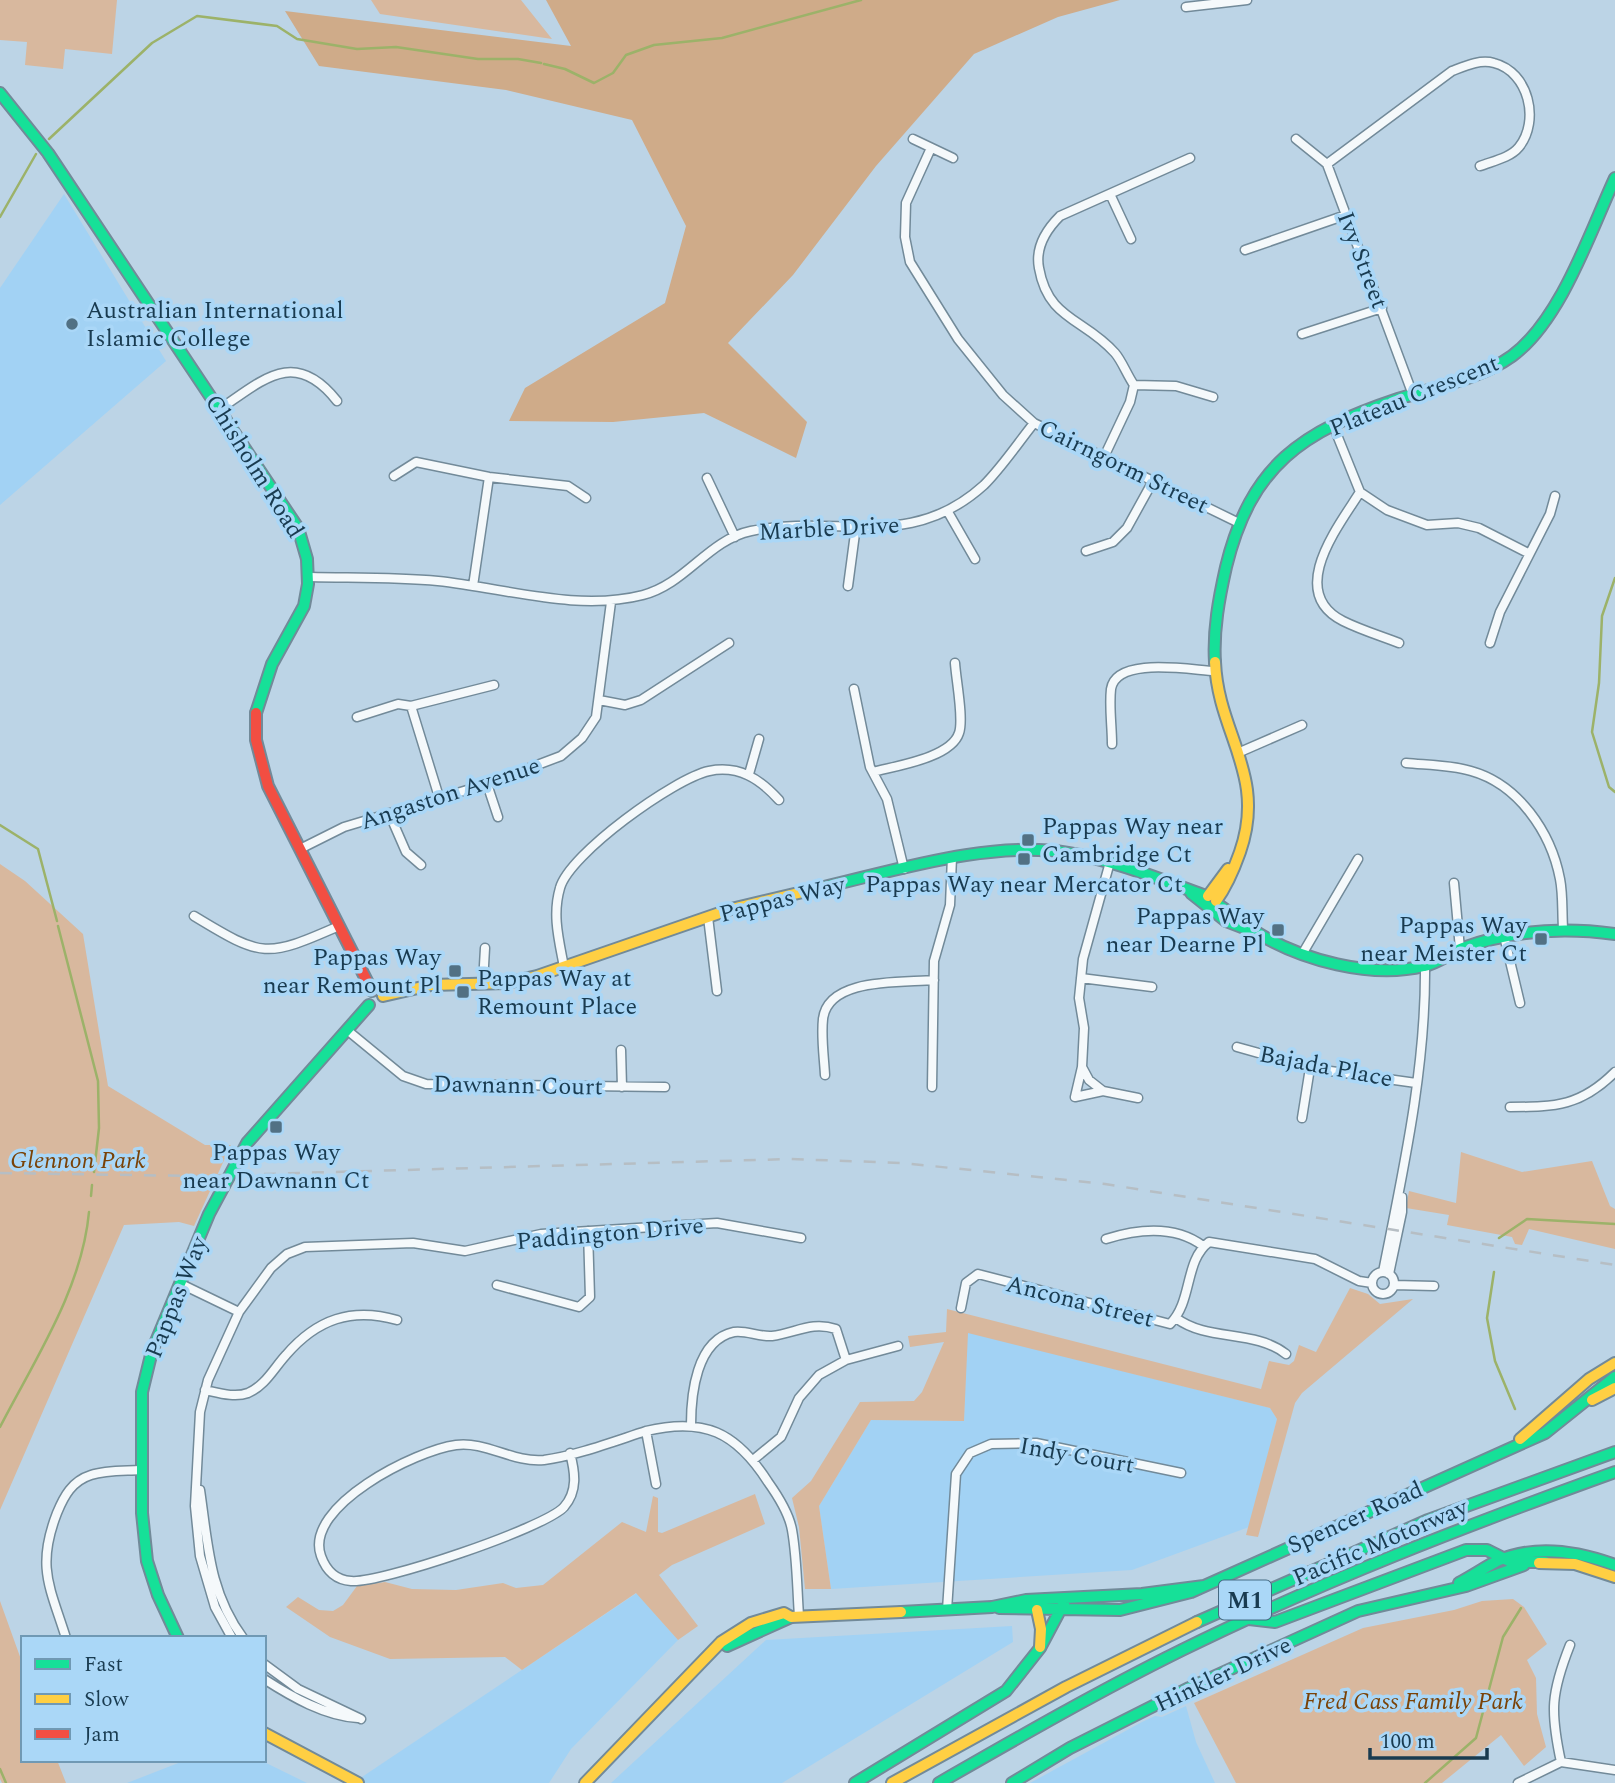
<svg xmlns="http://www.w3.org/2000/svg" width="1615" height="1783" viewBox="0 0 1615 1783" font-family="Spectral,serif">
<rect width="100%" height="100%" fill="#bcd4e6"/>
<path fill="#a2d2f4" d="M64 194 166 361 0 505V288Z
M967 1332 1270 1408 1277 1419 1249 1527 1132 1570 831 1589 819 1506 871 1420 964 1421Z
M637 1593 678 1640 571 1749 549 1783H353Z
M1012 1626 1013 1642 782 1783H611L766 1640Z
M1186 1706 1196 1742 1215 1783H1030L1142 1722 1155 1716 1162 1717Z
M186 1760H260L307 1783H127Z"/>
<path fill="#d8b89e" d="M0 0H117L112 54 65 49 63 69 25 65 27 42 0 40Z
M371 0H521L552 39 380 14Z
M0 864 25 881 83 934 108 1086 205 1145H231L194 1226 179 1222 124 1225 0 1510Z
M1461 1152 1522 1172 1592 1161 1610 1206 1615 1209V1249L1529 1229 1522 1245 1515 1244 1512 1237 1447 1225 1449 1215 1406 1208 1409 1191 1456 1203Z
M1350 1288 1368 1294 1380 1304 1413 1299 1302 1393 1295 1403 1258 1537 1246 1535 1277 1419 1270 1408 968 1333 964 1421 871 1420 819 1506 831 1589H805L799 1527 792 1498 811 1481 860 1402 914 1401 922 1392 944 1342 910 1347 908 1336 946 1332 947 1309 1261 1389 1269 1361 1289 1365 1294 1361 1299 1345 1316 1352Z
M755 1494 765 1524 672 1565 659 1575 698 1626 678 1640 636 1593 522 1670 505 1657 390 1659 330 1637 286 1607 298 1597 319 1610 333 1611 343 1605 357 1586 385 1582 412 1589 456 1590 503 1583 516 1588 543 1585 622 1522 646 1532 653 1496 658 1498V1532L662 1533Z
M1513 1599 1524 1607 1547 1644 1527 1660 1536 1678 1537 1714 1546 1747 1524 1766 1501 1735 1442 1783H1236L1194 1703 1363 1628 1454 1610 1482 1601Z
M0 1601 23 1665V1760H57L66 1783H2L0 1779Z"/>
<path fill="#cfab89" d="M546 0H1120L1058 17 974 54 876 166 793 275 728 343 807 422 796 458 704 413 613 422 509 421 525 388 665 303 686 226 632 120 506 90 319 66 285 11 571 46Z"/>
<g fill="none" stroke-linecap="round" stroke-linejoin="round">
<path stroke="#9cb269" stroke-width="2.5" d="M544 64 565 69 594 83 613 73 626 55 654 45 722 38 861 0
M49 139 152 43 197 16 277 26 297 39 357 49 396 47 478 59H518L541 63
M0 217 36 154
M1615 578 1602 616 1599 683 1592 732 1609 787 1615 792
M0 825 38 849 57 921
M58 926 98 1081 99 1128 94 1172
M91 1196 92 1185
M1499 1238 1527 1219 1615 1224
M1494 1272 1487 1318 1495 1361 1515 1409
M0 1427C35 1359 82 1289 89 1212
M0 1769 6 1783
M1425 1783 1476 1738 1503 1637 1521 1608"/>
<defs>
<path id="street" d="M1186 7 1247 0
M913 139 953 158
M1296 139 1327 164 1413 395
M931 148 906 203 905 237 910 262 958 339 1003 395 1034 423 1239 523
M1327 164 1452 71C1465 66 1480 59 1494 63 1529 72 1540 121 1519 147 1510 158 1493 161 1480 166
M1110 194 1131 239
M1245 250 1346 215
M1302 334 1382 308
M1134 385 1176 386 1213 397
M220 409C264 379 295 348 337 401
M1333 425 1360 492 1387 510 1427 525 1458 523 1479 528 1528 553
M1104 457 1130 402 1134 385C1127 375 1122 361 1115 353 1084 318 1048 320 1039 268 1035 247 1046 230 1060 216L1190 158
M394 476 416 462 489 477 568 486 586 498
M707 478 735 537
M1360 492C1338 527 1286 592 1343 621 1361 630 1381 636 1399 643
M948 512 975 559
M1086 551 1113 542 1127 528 1153 481
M311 577C353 578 396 577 438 581 505 588 577 612 643 595 686 584 708 540 751 531 838 513 909 553 984 485 1002 467 1018 443 1034 423
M473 586 489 477
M848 586 856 526
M1490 643 1500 612 1550 514 1555 496
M854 689 870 767 887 799 904 869
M599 700 625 705 641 700 729 643
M411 706 439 797
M357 717 398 704 411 706 494 685
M1112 744C1112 726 1109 707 1111 689 1116 656 1190 670 1215 671
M1240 752 1302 725
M1406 763C1427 765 1451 765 1471 771 1518 784 1551 832 1560 879 1563 894 1562 912 1563 928
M873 772C895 766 951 758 959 733 964 719 956 680 955 663
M749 774 759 739
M487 784 498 817
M389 813 406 852 421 865
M300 849 344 827 487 784 561 756 582 738 596 717 611 602
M1110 862 1083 959 1079 998 1084 1028 1082 1067 1089 1080 1103 1091 1138 1098
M1454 883 1460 949
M194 916C263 958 266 958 339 926
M708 917 717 991
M1504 936 1520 1003
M1304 951 1358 859
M564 967C559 940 552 915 560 888 569 854 675 778 709 771 739 765 760 779 779 800
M1081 978 1152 987
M483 983 485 948
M347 1030 403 1076 426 1084 665 1087
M1237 1047 1316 1069 1416 1083
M621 1050 622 1087
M1082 1067 1075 1097 1103 1091
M825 1075C824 1057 821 1037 823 1019 828 977 902 983 934 980
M932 1087 934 961 950 905 952 857
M1510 1107C1556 1107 1581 1106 1615 1072
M1302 1118 1310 1068
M1106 1239C1138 1229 1175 1225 1203 1246
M1383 1272C1403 1171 1426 1069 1425 966
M1372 1283a11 11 0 1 1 22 0a11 11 0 1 1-22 0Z
M1389 1274 1402 1212V1197
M181 1284 239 1312
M497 1285 579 1307 590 1297 588 1231
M1394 1285 1434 1286
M961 1308 966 1283 978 1274 1170 1324C1193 1301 1184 1261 1209 1242L1315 1259 1359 1281 1372 1283
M1176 1318C1208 1342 1254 1329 1286 1354
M205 1390C219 1393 235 1398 248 1393 265 1386 274 1368 286 1355 317 1319 352 1307 397 1320
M691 1425C691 1395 696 1340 734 1332 746 1330 759 1337 772 1336 796 1333 811 1321 836 1329L846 1360
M646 1431 656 1484
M570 1453C575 1472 578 1491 564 1507 545 1528 379 1584 351 1581 335 1580 326 1570 321 1556 303 1506 417 1450 456 1445 486 1441 513 1463 544 1460 575 1456 615 1441 646 1431 704 1417 736 1432 768 1482 778 1496 789 1513 792 1530 797 1558 797 1588 799 1616
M753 1460 781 1437 799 1398 819 1375 846 1360 898 1346
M200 1490C208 1544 209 1592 243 1638
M947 1610 956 1474 970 1453 991 1444 1036 1443 1181 1473
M66 1638C50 1587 36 1567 57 1513 64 1496 72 1481 91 1475 106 1470 124 1471 140 1470
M232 1638 215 1607 200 1556 195 1506 200 1412 208 1380 239 1312 271 1268 287 1254 305 1247 413 1243 465 1251 541 1234 717 1223 801 1238
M264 1664 298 1689 361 1719
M264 1679C292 1697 325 1716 358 1718
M1561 1762C1550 1711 1551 1693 1570 1645
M1518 1783 1561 1762 1615 1770"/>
<path id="fast" d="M0 93 48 153 298 528 307 559 308 584 304 606 272 664 256 713
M1215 662C1213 630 1219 598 1226 567 1251 465 1302 431 1398 399 1435 387 1480 379 1512 356 1561 320 1590 232 1615 178
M824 887C897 870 992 840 1068 853 1115 860 1161 880 1206 896
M1191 893 1226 921 1252 931
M1217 904C1231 912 1242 924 1256 932 1301 960 1371 979 1424 966 1438 963 1450 953 1463 948 1512 930 1564 927 1615 934
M1459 1583C1472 1576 1484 1568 1497 1561 1536 1544 1577 1551 1615 1565
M999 1608 1120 1610 1191 1592 1545 1433 1615 1377
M901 1612 992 1607 1026 1600 1142 1594 1204 1586
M1249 1619 1275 1622 1466 1550H1487L1511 1562H1545
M1197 1622 1428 1520 1615 1452
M178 1638 158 1595 147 1561 142 1513V1392L152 1351 209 1214 247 1143 369 1005
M727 1646 791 1617
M855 1783 1006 1691 1040 1648 1066 1599
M939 1783C1019 1737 1099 1691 1182 1650 1322 1581 1468 1525 1615 1472
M1012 1783 1070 1748 1189 1688 1358 1611 1466 1586 1524 1565"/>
<path id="slow" d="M1215 662C1218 734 1267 775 1240 852 1234 869 1227 886 1216 901
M1208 896 1228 869
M383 996 431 985 507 983 537 976 731 909 824 887
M1592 1400 1615 1388
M1520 1439 1589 1379 1615 1363
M1539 1563 1575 1564 1615 1577
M1037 1610 1041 1629 1040 1647
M264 1733 358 1783
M585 1783 721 1642 751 1623 784 1613 791 1617 901 1612
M892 1783 1066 1687 1197 1622"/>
<path id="jam" d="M256 713V740L268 786 372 991"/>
</defs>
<use href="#street" stroke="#728a99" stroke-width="11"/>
<use href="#fast" stroke="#728a99" stroke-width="14"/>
<use href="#slow" stroke="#728a99" stroke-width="14"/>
<use href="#jam" stroke="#728a99" stroke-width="14"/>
<use href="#street" stroke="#f5f9fb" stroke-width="8"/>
<use href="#fast" stroke="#16e098" stroke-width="10"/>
<use href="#slow" stroke="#ffcf43" stroke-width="10"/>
<use href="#jam" stroke="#f24e42" stroke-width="10"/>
<path stroke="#b6bec4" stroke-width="2.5" stroke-dasharray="12 12" stroke-linecap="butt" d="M0 1173 193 1176 790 1159 903 1163 1105 1184 1615 1265"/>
</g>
<g fill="#527184" stroke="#aad7f7" stroke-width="2.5">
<circle cx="72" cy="324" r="7"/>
<rect x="1021" y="833" width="14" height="14" rx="3.5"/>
<rect x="1017" y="852" width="14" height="14" rx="3.5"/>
<rect x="1271" y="923" width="14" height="14" rx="3.5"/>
<rect x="1534" y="932" width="14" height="14" rx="3.5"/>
<rect x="448" y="964" width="14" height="14" rx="3.5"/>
<rect x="456" y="985" width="14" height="14" rx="3.5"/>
<rect x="269" y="1120" width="14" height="14" rx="3.5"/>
</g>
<g text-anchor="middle" stroke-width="7" stroke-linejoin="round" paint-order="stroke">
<rect fill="#aad7f7" stroke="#446a82" stroke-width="2" x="1219" y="1580.5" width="52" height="39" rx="5"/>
<g font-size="23" font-weight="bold" fill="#193b50">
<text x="1245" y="1608">M1</text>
</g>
<g font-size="24" fill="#193b50" stroke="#aad7f7">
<text transform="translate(1363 260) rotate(69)" y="8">Ivy Street</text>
<text transform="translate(1414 395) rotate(-22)" y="8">Plateau Crescent</text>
<text transform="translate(255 466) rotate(58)" y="8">Chisholm Road</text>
<text transform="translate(1124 466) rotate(26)" y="8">Cairngorm Street</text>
<text transform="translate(829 528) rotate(-3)" y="8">Marble Drive</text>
<text transform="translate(450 793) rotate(-18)" y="8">Angaston Avenue</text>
<text transform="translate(782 899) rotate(-14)" y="8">Pappas Way</text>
<text transform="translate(1326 1066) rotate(11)" y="8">Bajada Place</text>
<text transform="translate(518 1085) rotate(1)" y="8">Dawnann Court</text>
<text transform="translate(610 1233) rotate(-5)" y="8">Paddington Drive</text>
<text transform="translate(176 1297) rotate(-68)" y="8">Pappas Way</text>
<text transform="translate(1080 1301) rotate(14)" y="8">Ancona Street</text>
<text transform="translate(1077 1455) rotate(10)" y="8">Indy Court</text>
<text transform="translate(1355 1517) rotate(-24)" y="8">Spencer Road</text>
<text transform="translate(1380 1542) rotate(-23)" y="8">Pacific Motorway</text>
<text transform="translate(1223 1674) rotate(-25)" y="8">Hinkler Drive</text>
</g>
<g font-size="24" fill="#193b50" stroke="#aad7f7" text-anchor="start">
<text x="86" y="318">Australian International<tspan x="86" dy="28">Islamic College</tspan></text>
<text x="1042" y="834">Pappas Way near<tspan x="1042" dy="28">Cambridge Ct</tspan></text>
<text x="1024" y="892" text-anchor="middle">Pappas Way near Mercator Ct</text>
<text x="1264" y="924" text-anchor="end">Pappas Way<tspan x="1264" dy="28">near Dearne Pl</tspan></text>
<text x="1527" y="933" text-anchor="end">Pappas Way<tspan x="1527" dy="28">near Meister Ct</tspan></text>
<text x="441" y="965" text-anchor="end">Pappas Way<tspan x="441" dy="28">near Remount Pl</tspan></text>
<text x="477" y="986">Pappas Way at<tspan x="477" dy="28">Remount Place</tspan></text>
<text x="276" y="1160" text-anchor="middle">Pappas Way<tspan x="276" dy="28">near Dawnann Ct</tspan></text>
</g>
<g font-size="24" font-style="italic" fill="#7a4207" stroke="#aad7f7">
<text x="78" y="1168">Glennon Park</text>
<text x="1413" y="1709">Fred Cass Family Park</text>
</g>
</g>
<rect x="21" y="1636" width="245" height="126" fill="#aad7f7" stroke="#7099b4" stroke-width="2"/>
<rect x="35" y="1659" width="35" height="10" fill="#16e098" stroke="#7099b4" stroke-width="2"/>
<text x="84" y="1671" font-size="21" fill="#193b50">Fast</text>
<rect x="35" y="1694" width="35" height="10" fill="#ffcf43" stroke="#7099b4" stroke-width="2"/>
<text x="84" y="1706" font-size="21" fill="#193b50">Slow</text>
<rect x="35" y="1729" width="35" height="10" fill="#f24e42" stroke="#7099b4" stroke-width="2"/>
<text x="84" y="1741" font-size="21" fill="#193b50">Jam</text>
<path d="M1370 1748v10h117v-10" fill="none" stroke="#193b50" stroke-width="3.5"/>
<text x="1380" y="1748" font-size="21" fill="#193b50" stroke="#aad7f7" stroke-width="5" paint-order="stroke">100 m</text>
</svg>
